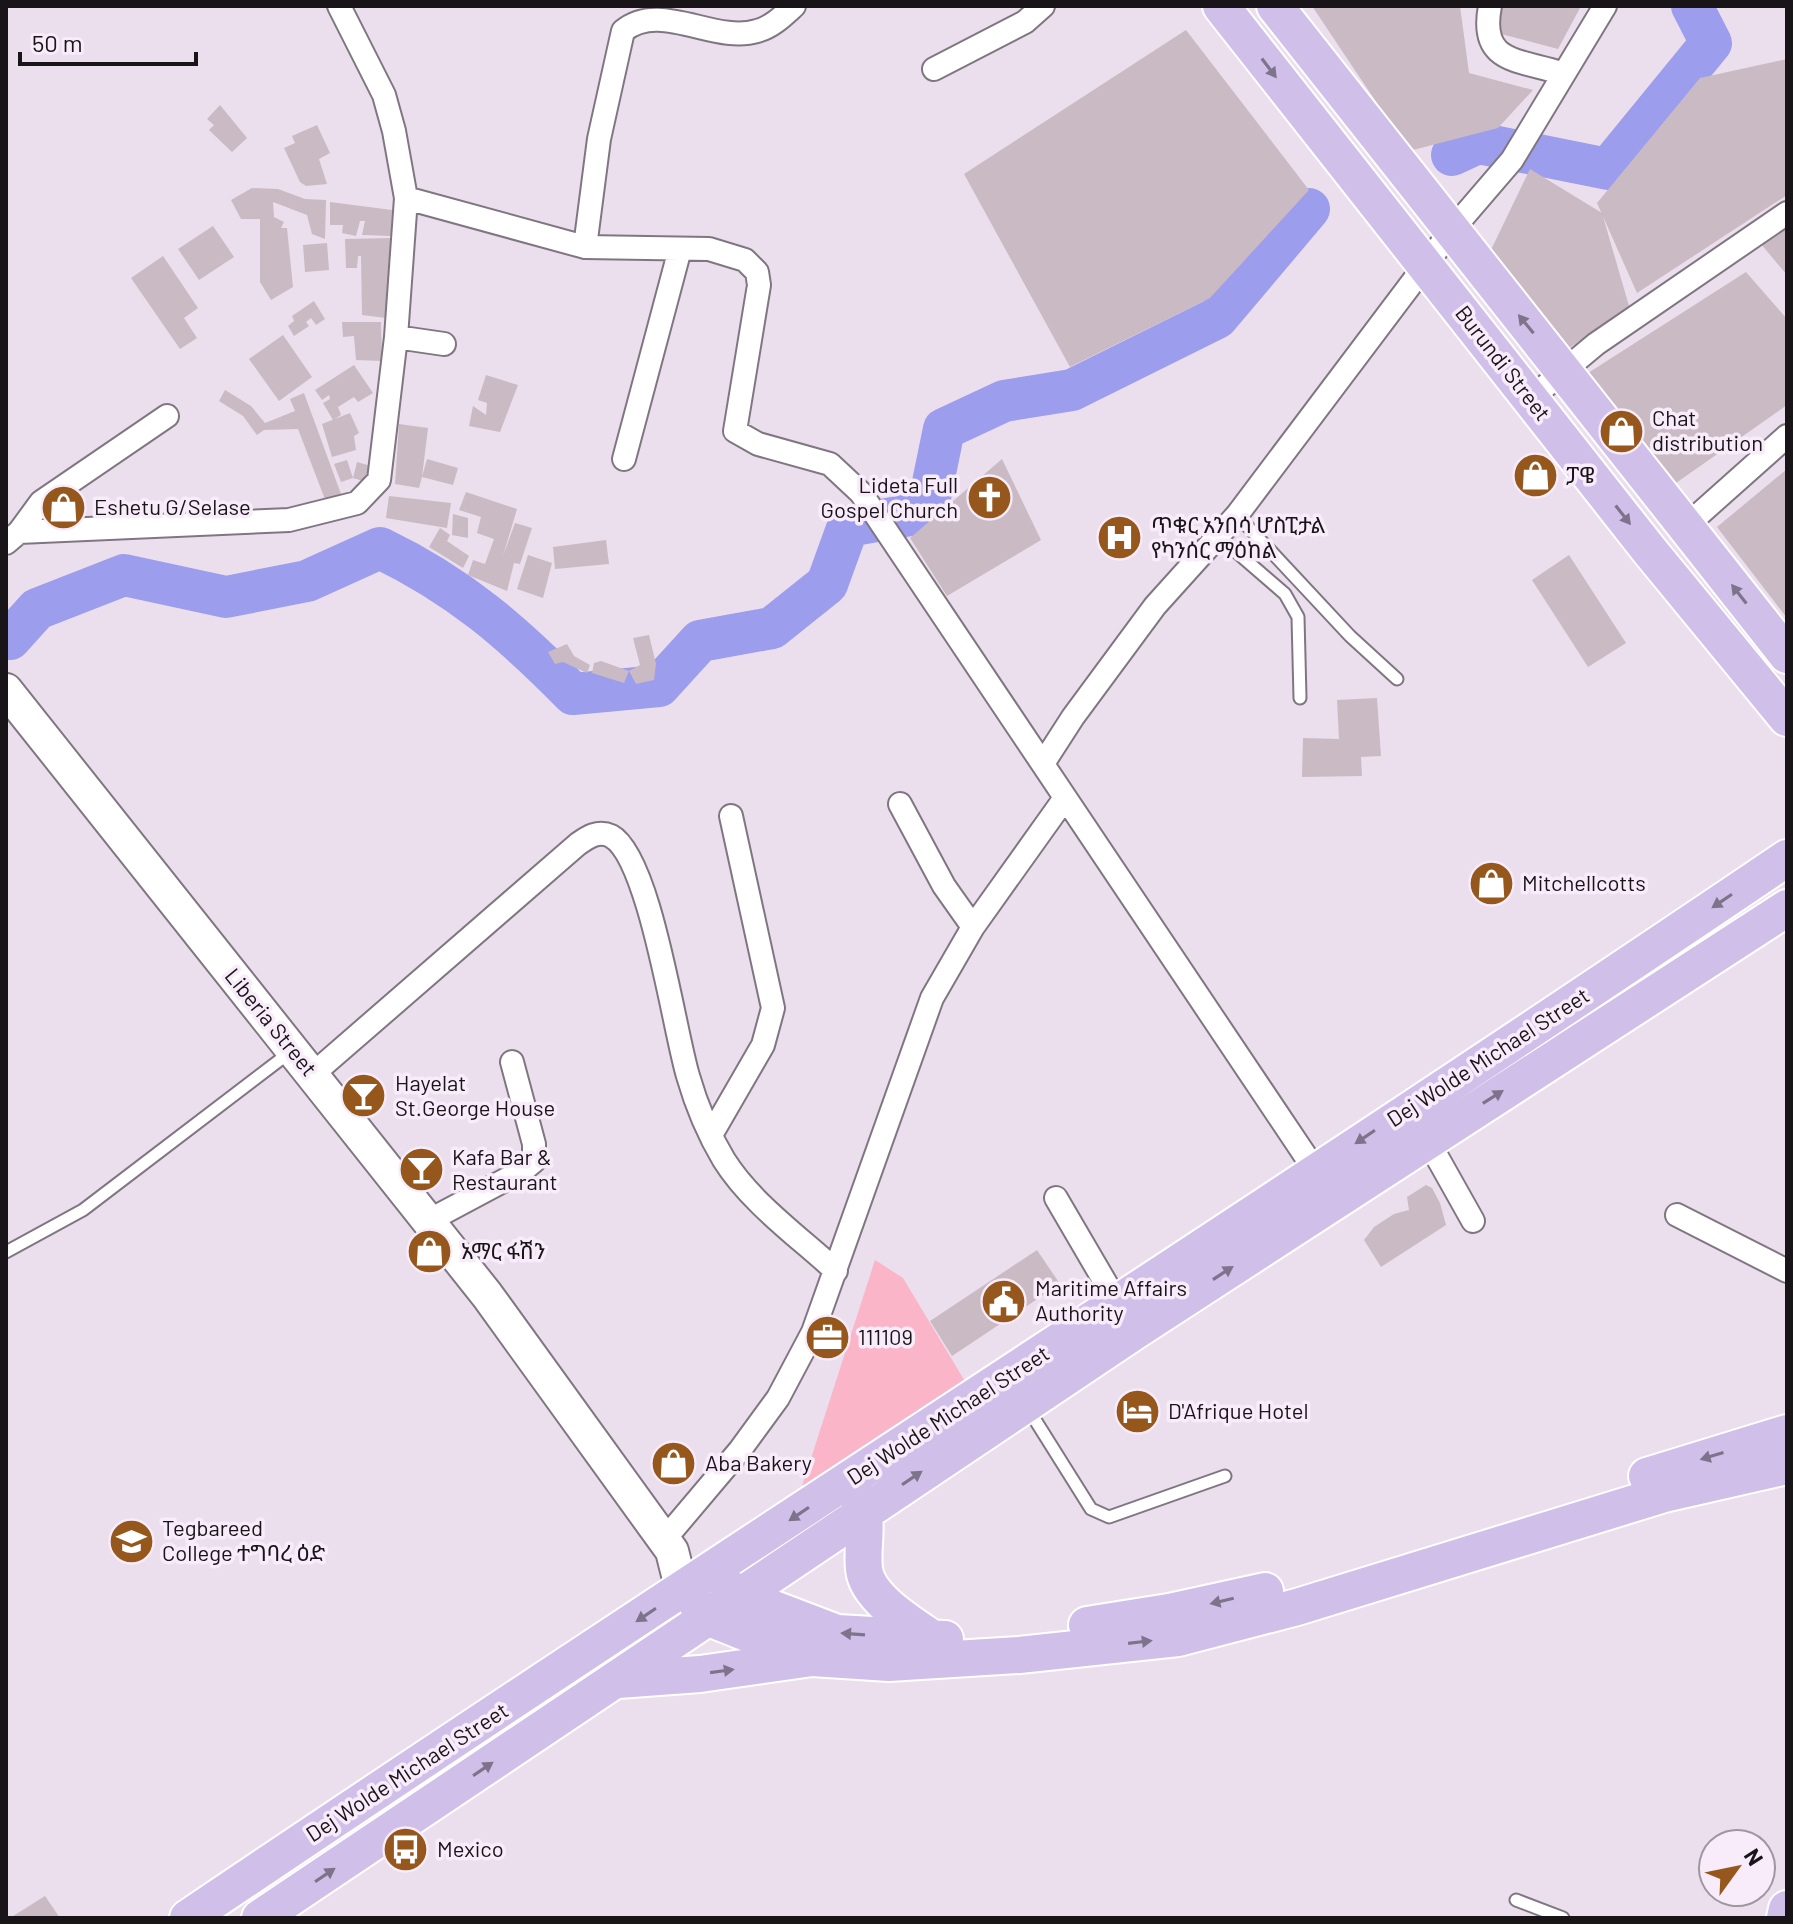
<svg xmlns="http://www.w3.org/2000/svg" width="1793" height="1924" viewBox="0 0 1793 1924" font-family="Barlow,'Noto Sans Ethiopic',sans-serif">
<rect width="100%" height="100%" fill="#ebdfed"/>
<path fill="#fab5c8" d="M875 1260 903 1278 969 1388 795 1508Z"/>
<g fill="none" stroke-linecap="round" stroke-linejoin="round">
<path stroke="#9c9dec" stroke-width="42" d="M1452 155 1478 143 1608 169 1711 43 1692 6
M10 639 37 609 124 575 226 597 307 581 380 548C459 586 512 632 573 694L659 686 700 641 772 628 827 584 848 526 927 512 944 429 1004 401 1072 390 1217 318 1309 209"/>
</g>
<path fill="#cabac3" d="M1312 6H1460L1469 73 1533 90 1498 128 1409 151Z
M1494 6H1581L1558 49 1486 30Z
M1186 30 1309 190 1210 298 1070 367 964 174Z
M1787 59V195L1637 293 1597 203 1700 78Z
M220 105 247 138 232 152 209 130 214 125 207 119Z
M317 125 330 153 319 159 327 184 306 186 300 182 284 148 295 143 292 136Z
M1530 169 1602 213 1629 306 1565 351 1488 256Z
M252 188 278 189 305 199 326 200 325 239 312 234 307 215 273 202 274 217 284 222 281 228H287L293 287 271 300 260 282V219H241L231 200Z
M330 202 392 210 391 236 362 235 365 221H360L356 236 342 233 343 225H330Z
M213 226 234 257 199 280 178 249Z
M1787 228V275L1761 244Z
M392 238 386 318 362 315 361 256H358L357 268H346L345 239Z
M327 243 329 270 305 272 303 245Z
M163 256 198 308 184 318 197 338 180 349 131 278Z
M1746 272 1787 319V405L1676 483 1588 373Z
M314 301 325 319 316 325 311 318 306 322 309 326 294 336 288 326 294 321 292 316Z
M342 322H381L382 361 356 360 354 336 343 337Z
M283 335 312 377 279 401 249 359Z
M354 365 373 393 358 402 354 397 338 407 341 415 333 420 323 403 330 399 329 395 322 400 315 390Z
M486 375 518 385 500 432 469 426 473 406 486 415 487 403 478 400Z
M225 390 251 406 265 423 295 411 290 399 304 393 341 494 326 502 298 429 264 430 257 435 243 416 219 401Z
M350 413 359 433 354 436 356 450 332 457 322 424Z
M399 424 428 428 422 477 427 459 458 468 453 485 422 477 419 488 395 484Z
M1002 459 1041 540 947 596 910 538Z
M347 460 353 478 341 482 334 464Z
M357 462 371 466 372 475H365L363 481 353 478Z
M1787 469V618L1717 527Z
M466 492 517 509 503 556 515 523 532 528 520 564 514 563 507 591 468 575 473 560 485 564 494 539 477 533 481 517 459 510Z
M389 496 451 503 447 528 386 518Z
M453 514 468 518V538L452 535Z
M440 528 450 535 447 541 469 556 463 568 429 547Z
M606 540 609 564 555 569 553 547Z
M528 555 552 563 543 598 517 589Z
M1569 555 1626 643 1588 667 1532 580Z
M649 635 656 664 654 680 636 684 629 671 624 683 592 673 594 663 601 661 629 671 640 665 633 638Z
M567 644 574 656 590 665 587 673 563 662 555 664 548 652Z
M1377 698 1381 756 1361 757 1362 776 1302 777 1303 738 1339 739 1337 700Z
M1426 1185 1432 1188 1440 1203 1446 1225 1381 1267 1364 1240 1374 1227 1394 1214 1409 1210 1407 1197Z
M1037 1250 1060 1284 952 1356 930 1321Z
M45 1896 60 1918H10Z"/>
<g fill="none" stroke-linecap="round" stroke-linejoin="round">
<defs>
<path id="lane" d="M1237 515 1350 636 1397 679
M1218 536 1285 594 1298 617 1300 698
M6 1252 83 1210 289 1053
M1027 1407 1091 1509 1109 1517 1225 1476
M1516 1900 1563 1918"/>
<path id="street" d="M1490 6C1479 63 1517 59 1561 73
M934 69 1025 22 1043 6
M406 198 585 247 709 249 745 260 757 272 759 285 735 431 758 444 830 464 861 493 1323 1182
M585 247 599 139 623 31C660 0 714 44 757 31 772 27 783 16 794 6
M396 337 444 344
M1530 399 1596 344 1787 213
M624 459 680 249
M1686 526 1787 436
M19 532 289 520 357 503 379 480 396 337 406 198 394 131 384 95 339 6
M6 543 19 532 41 502 167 416
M1044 762 1073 717 1155 606 1237 515 1451 231 1512 160 1605 6
M900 804 944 886 973 927
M313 1074 578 844C588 837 598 830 611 836 650 857 674 1030 688 1076 696 1104 709 1135 724 1160 751 1203 799 1237 836 1271
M711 1135 763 1045 773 1008 731 816
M1427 1139 1473 1221
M1056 1198 1122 1311
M1677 1215 1787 1271
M428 1221 522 1171 534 1161V1144L512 1062
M664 1540 740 1450 778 1398 813 1332 932 998 973 927 1065 798"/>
<path id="secondary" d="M6 690 487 1295 672 1551 682 1591"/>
<path id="primary" d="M1221 6 1649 550 1787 718
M1275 6 1787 655
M1647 1476 1787 1433
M857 1496C871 1519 861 1544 864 1569 867 1598 911 1624 933 1639
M727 1586 740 1596 837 1633 945 1639
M698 1606 709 1618 810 1658
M1087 1625 1169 1612 1265 1591
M618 1680 700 1674 812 1658 889 1663 1019 1655 1178 1638 1297 1607 1664 1494 1787 1466
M188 1918C718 1560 1258 1216 1787 858
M260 1918 1135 1331 1787 908
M1785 1918 1787 1909"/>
</defs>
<use href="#lane" stroke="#807682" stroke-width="15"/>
<use href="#street" stroke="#807682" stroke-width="26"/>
<use href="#secondary" stroke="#807682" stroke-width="36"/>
<use href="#primary" stroke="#fff" stroke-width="40"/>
<use href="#lane" stroke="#fff" stroke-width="11"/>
<use href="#street" stroke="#fff" stroke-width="22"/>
<use href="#secondary" stroke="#fff" stroke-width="32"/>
<use href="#primary" stroke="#d0c0e9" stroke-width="36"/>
</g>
<defs><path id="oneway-solid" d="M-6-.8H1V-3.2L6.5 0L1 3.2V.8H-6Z" transform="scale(2)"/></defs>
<g fill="#7d738b">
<use href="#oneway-solid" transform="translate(1269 68) rotate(53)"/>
<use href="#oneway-solid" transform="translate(1526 324) rotate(-129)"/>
<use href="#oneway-solid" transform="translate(1623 515) rotate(52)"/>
<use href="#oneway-solid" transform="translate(1739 594) rotate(-128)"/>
<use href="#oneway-solid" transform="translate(1722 901) rotate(146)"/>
<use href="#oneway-solid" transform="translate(1493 1097) rotate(-32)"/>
<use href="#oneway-solid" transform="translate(1365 1137) rotate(146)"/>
<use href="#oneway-solid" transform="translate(1223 1273) rotate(-33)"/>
<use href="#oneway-solid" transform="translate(1712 1456) rotate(163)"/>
<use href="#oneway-solid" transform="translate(912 1478) rotate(-34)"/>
<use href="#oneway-solid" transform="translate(799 1514) rotate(146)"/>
<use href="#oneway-solid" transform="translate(1222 1601) rotate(167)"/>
<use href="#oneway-solid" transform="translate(646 1615) rotate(146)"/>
<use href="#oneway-solid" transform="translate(853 1634) rotate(-176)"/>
<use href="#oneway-solid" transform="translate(1140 1642) rotate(-7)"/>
<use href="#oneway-solid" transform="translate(722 1671) rotate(-8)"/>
<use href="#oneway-solid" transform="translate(483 1769) rotate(-34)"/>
<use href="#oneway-solid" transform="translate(325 1875) rotate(-34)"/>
</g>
<defs>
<symbol id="shop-disc" viewBox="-11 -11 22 22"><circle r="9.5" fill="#96571d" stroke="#f8ecfa"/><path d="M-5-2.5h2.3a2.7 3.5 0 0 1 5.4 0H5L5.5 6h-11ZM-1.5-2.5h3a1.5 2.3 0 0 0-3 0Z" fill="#fff"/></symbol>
<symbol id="church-disc" viewBox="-11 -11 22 22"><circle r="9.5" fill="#96571d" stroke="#f8ecfa"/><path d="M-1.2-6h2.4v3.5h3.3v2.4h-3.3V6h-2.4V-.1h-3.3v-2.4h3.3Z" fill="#fff"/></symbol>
<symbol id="hospital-disc" viewBox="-11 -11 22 22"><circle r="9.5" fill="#96571d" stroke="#f8ecfa"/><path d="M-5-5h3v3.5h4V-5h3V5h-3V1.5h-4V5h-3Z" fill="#fff"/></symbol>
<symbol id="bar-disc" viewBox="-11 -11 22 22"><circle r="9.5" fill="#96571d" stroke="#f8ecfa"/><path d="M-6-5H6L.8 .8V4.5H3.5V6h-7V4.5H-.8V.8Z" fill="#fff"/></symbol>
<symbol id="civic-disc" viewBox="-11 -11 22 22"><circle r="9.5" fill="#96571d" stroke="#f8ecfa"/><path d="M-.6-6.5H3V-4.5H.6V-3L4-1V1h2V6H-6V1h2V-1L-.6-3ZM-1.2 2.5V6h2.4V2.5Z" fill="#fff"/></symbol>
<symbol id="office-disc" viewBox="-11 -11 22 22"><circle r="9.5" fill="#96571d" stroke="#f8ecfa"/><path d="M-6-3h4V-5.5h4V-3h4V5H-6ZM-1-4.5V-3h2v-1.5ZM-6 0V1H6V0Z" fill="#fff"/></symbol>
<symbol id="hotel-disc" viewBox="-11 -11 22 22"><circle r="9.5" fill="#96571d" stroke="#f8ecfa"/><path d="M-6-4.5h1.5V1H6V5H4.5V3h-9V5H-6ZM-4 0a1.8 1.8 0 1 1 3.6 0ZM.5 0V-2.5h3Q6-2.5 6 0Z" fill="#fff"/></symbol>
<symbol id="university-disc" viewBox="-11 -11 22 22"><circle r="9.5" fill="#96571d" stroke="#f8ecfa"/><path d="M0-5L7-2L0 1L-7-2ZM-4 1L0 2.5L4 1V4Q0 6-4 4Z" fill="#fff"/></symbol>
<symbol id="bus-disc" viewBox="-11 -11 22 22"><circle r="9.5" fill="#96571d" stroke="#f8ecfa"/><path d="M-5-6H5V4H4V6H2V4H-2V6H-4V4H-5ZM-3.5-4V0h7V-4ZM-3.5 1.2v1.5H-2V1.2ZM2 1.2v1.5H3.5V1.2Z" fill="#fff"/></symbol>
</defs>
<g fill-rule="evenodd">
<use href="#shop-disc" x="1596" y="406" width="51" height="51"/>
<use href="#shop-disc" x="1510" y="450" width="51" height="51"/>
<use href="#church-disc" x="964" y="472" width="51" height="51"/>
<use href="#shop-disc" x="38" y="482" width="51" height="51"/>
<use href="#hospital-disc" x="1094" y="512" width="51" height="51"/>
<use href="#shop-disc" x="1466" y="858" width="51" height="51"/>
<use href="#bar-disc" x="338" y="1070" width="51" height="51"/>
<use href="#bar-disc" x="396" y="1144" width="51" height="51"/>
<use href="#shop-disc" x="404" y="1226" width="51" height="51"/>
<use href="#civic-disc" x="978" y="1276" width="51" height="51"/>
<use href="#office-disc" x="802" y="1312" width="51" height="51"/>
<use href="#hotel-disc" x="1112" y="1386" width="51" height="51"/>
<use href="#shop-disc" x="648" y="1438" width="51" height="51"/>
<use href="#university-disc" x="106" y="1516" width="51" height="51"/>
<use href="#bus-disc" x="380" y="1824" width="51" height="51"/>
</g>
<g text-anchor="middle" stroke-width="7" stroke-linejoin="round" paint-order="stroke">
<g font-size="22" fill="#181418" stroke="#f8ecfa">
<text transform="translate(1503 363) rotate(52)" y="8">Burundi Street</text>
<text transform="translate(271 1022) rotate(51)" y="8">Liberia Street</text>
<text transform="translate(1488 1057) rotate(-33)" y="8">Dej Wolde Michael Street</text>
<text transform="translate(948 1415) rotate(-33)" y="8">Dej Wolde Michael Street</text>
<text transform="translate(407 1772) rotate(-33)" y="8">Dej Wolde Michael Street</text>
</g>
<g font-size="22" fill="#181418" stroke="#f8ecfa" text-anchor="start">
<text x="1652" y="426">Chat<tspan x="1652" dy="25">distribution</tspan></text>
<text x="1566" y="483">ፓዌ</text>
<text x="958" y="493" text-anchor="end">Lideta Full<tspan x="958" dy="25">Gospel Church</tspan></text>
<text x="94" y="515">Eshetu G/Selase</text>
<text x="1151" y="533">ጥቁር አንበሳ ሆስፒታል<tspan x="1151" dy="25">የካንሰር ማዕከል</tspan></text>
<text x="1522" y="891">Mitchellcotts</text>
<text x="395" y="1091">Hayelat<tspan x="395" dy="25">St.George House</tspan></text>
<text x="452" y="1165">Kafa Bar &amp;<tspan x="452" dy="25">Restaurant</tspan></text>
<text x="461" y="1259">አማር ፋሽን</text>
<text x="1035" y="1296">Maritime Affairs<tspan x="1035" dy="25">Authority</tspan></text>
<text x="858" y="1345">111109</text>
<text x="1168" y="1419">D'Afrique Hotel</text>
<text x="705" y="1471">Aba Bakery</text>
<text x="162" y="1536">Tegbareed<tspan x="162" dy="25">College ተግባረ ዕድ</tspan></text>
<text x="437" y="1857">Mexico</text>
</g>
</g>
<rect width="1793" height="1924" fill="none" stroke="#181418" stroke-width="16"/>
<g transform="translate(1737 1868) rotate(57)"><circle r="38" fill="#f8ecfa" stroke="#9e96a0" stroke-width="2"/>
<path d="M0-6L14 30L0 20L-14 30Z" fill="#96571d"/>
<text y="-12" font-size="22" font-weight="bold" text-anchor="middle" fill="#181418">N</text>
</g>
<path d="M20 52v12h176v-12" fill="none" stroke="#181418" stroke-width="4"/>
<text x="32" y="52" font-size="24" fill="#181418" stroke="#f8ecfa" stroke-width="6" paint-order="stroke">50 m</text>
</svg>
